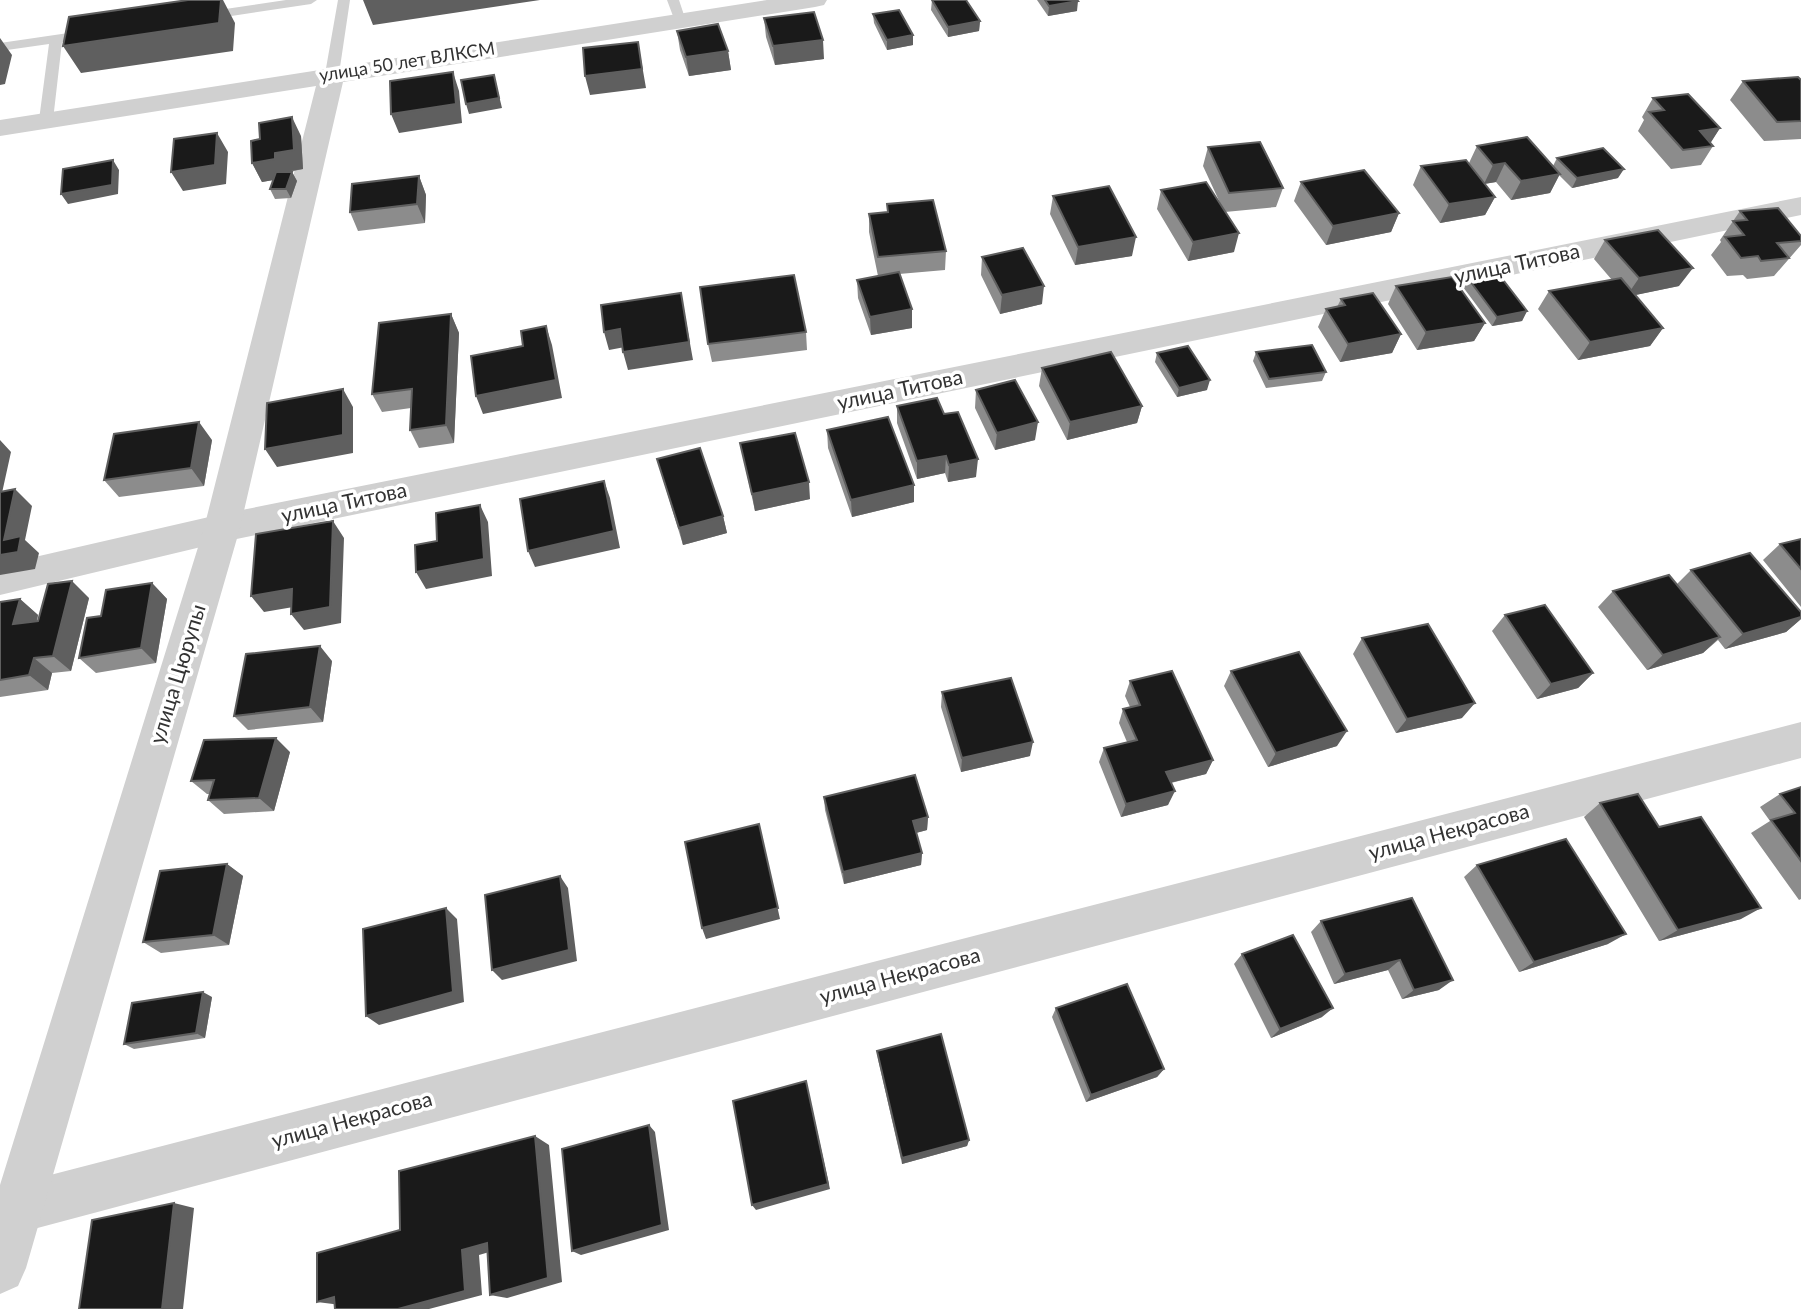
<svg xmlns="http://www.w3.org/2000/svg" width="1801" height="1309" viewBox="0 0 1801 1309" font-family="Lato,sans-serif">
<rect width="100%" height="100%" fill="#fff"/>
<g fill="none" stroke-linecap="round" stroke-linejoin="round">
<path fill="#d0d0d0" fill-rule="evenodd" d="M286 0H317L311 4 205 20 199 16 205 12Z
M338 0H350L339 74 332 78 325 74Z
M667 0H679L686 21 684 24H676Z
M89 30 94 31V37L62 42 53 120 51 123H41L39 120 49 44 0 51V43Z"/>
<path fill="#d0d0d0" fill-rule="evenodd" d="M1801 197V215L222 542 0 595V565L222 514Z
M1801 722V758L0 1238V1188Z"/>
<path fill="#d0d0d0" fill-rule="evenodd" d="M767 0H827L824 5 815 7 343 82 240 528 26 1268 18 1286 0 1294V1185L204 528 316 86 0 136V120Z"/>
</g>
<path fill="#8c8c8c" d="M932 0 980 21 979 31 948 37 931 10Z
M1037 0H1077V11L1048 16Z
M873 14 913 35V45L887 50 874 23Z
M764 18 824 59 775 65 766 37Z
M677 31 728 51 731 70 689 76 680 50Z
M1801 80V139L1764 141 1730 100 1743 81Z
M1653 98 1720 128 1710 143 1713 146 1701 165 1671 169 1638 131 1644 120 1642 117Z
M301 136 303 169 289 172H292L297 181 291 198 275 199 270 189 273 180 262 182 252 163Z
M1477 146 1553 166 1557 158 1618 178 1572 188 1559 175 1550 193 1511 200 1496 182 1484 184 1495 197 1485 215 1440 223 1413 185 1421 166 1469 163Z
M1208 147 1283 188 1276 207 1225 212 1234 252 1188 261 1157 209 1161 190 1221 205 1203 166Z
M419 176 426 195 425 223 358 231 350 212Z
M1301 182 1399 213 1391 232 1326 245 1294 201Z
M1053 196 1132 256 1075 265 1050 214Z
M887 204 946 251 945 270 899 274 912 309V328L871 335 858 298 857 280 878 276 869 232V214L887 212Z
M1740 211 1801 236V245L1774 276 1747 279 1743 275 1727 276 1711 255 1721 242 1720 240Z
M1605 240 1679 286 1635 295 1663 328 1650 346 1578 360 1538 309 1549 291 1612 280 1594 259Z
M982 257 1042 304 1000 314 981 275Z
M1467 277 1527 311 1522 321 1492 326 1463 287Z
M1396 286 1485 323 1474 341 1417 350 1388 304Z
M1341 299 1401 334 1392 353 1340 362 1318 327 1326 309 1337 307Z
M451 314 459 333 454 443 419 448 410 430 411 408 382 412 372 394Z
M806 332 807 350 712 362 708 344Z
M1256 352 1326 372 1322 381 1266 388 1253 361Z
M1157 353 1207 390 1177 397 1155 362Z
M1042 368 1142 406 1137 423 1067 440 1039 386Z
M976 390 1035 440 995 450 975 408Z
M897 406 944 414 976 477 948 482 945 473 917 479 897 423Z
M827 430 914 485V502L852 517 828 448Z
M212 440 204 486 119 497 104 480Z
M740 443 810 499 755 511Z
M657 459 723 516 727 533 683 545Z
M1801 539V607L1763 560 1780 544Z
M1691 570 1801 612V619L1786 632 1725 649 1718 640 1703 653 1647 670 1598 607 1613 591 1677 584Z
M152 583 167 599 156 663 96 673 79 658Z
M89 598 71 671 52 673 48 690 0 697V602L20 599 38 615 37 621Z
M1505 615 1593 673 1578 688 1537 699 1492 631Z
M1362 638 1462 718 1396 733 1353 654Z
M332 661 323 722 248 730 234 716Z
M1231 671 1337 746 1268 767 1224 686Z
M1130 681 1213 760 1206 774 1171 783 1168 805 1121 817 1099 762 1104 748 1127 742 1119 723 1123 709 1130 707 1125 696Z
M942 692 1030 756 961 772 941 707Z
M290 752 274 811 224 814 208 800 210 794H207L191 781Z
M1801 787V899L1799 900 1751 833 1770 821 1760 807 1780 794Z
M824 797 928 817 927 830 916 833 922 853 921 865 844 884 825 810Z
M1600 803 1659 827 1741 919 1659 941 1584 817Z
M227 864 243 876 229 945 161 953 143 942Z
M1477 865 1608 944 1519 972 1464 877Z
M1412 898 1439 990 1402 999 1388 970 1334 984 1311 932 1321 921Z
M1242 954 1322 1017 1271 1038 1234 964Z
M212 997 205 1038 134 1049 124 1044Z
M1056 1008 1164 1069 1157 1077 1086 1102 1052 1017Z
M877 1051 969 1140 967 1146 902 1164 878 1059Z"/>
<path fill="#5f5f5f" d="M221 0H223L235 23 233 51 81 73 63 46Z
M363 0H540L373 25Z
M1078 1 1077 11 1048 16 1049 6Z
M980 21 979 31 948 37V27Z
M913 35V45L887 50V40Z
M0 38 12 55 5 84 0 85Z
M823 40 824 59 775 65 773 46Z
M638 42 646 88 590 95 585 76Z
M728 51 731 70 689 76 686 57Z
M453 72 459 91 462 123 399 133 391 114Z
M494 75 502 108 469 114 466 104Z
M292 117 301 136 303 169 285 172V178L262 182 252 163 275 153Z
M1720 128 1708 147 1700 131Z
M217 133 228 152 226 184 183 191 171 172Z
M113 160 119 170 118 194 68 204 61 194Z
M1505 163 1496 182 1484 184 1493 165Z
M1624 169 1618 178 1572 188 1577 178Z
M292 172 297 181 291 198 286 189Z
M1560 174 1550 193 1511 200 1521 181Z
M419 176 426 195 425 223 417 204Z
M1495 197 1485 215 1440 223 1449 204Z
M1399 213 1391 232 1326 245 1333 226Z
M1239 233 1234 252 1188 261 1193 242Z
M1136 237 1132 256 1075 265 1078 247Z
M1693 268 1679 286 1626 297 1639 278Z
M1044 286 1042 304 1000 314 1002 295Z
M681 293 693 360 628 370 623 352Z
M912 309V328L871 335 870 317Z
M1527 311 1522 321 1492 326 1497 317Z
M451 314 459 333 454 443 446 425Z
M1485 323 1474 341 1417 350 1426 332Z
M546 326 552 345 562 398 483 414 476 396Z
M1663 328 1650 346 1578 360 1590 342Z
M620 329 625 347 609 350 604 332Z
M1401 334 1392 353 1340 362 1348 344Z
M1210 380 1207 390 1177 397 1179 388Z
M343 389 353 407V453L277 467 265 449Z
M1142 406 1137 423 1067 440 1070 422Z
M199 422 212 440 204 486 191 468Z
M1038 422 1035 440 995 450 997 433Z
M0 440 11 452 0 502Z
M946 456 945 473 917 479V461Z
M978 459 976 477 948 482 949 465Z
M604 481 610 498 620 548 535 567 528 551Z
M809 482 810 499 755 511 752 494Z
M914 485V502L852 517 851 500Z
M15 489 32 506 25 540 39 553 35 569 0 575V555Z
M480 505 488 522 492 576 426 589 416 572Z
M723 516 727 533 683 545 679 528Z
M333 521 344 538 341 623 304 630 291 614Z
M72 581 89 598 71 671 53 656Z
M152 583 167 599 156 663 141 648Z
M292 589 305 605 264 612 251 596Z
M20 599 38 615 32 640 13 624Z
M1801 617V619L1786 632 1725 649 1743 634Z
M1720 637 1703 653 1647 670 1663 655Z
M320 646 332 661 323 722 310 707Z
M34 658 52 673 48 690 29 675Z
M1593 673 1578 688 1537 699 1551 684Z
M1475 703 1462 718 1396 733 1407 719Z
M1347 731 1337 746 1268 767 1276 753Z
M276 738 290 752 274 811 259 798Z
M1033 742 1030 756 961 772 962 758Z
M1213 760 1206 774 1161 785 1166 772Z
M1175 791 1168 805 1121 817 1126 804Z
M928 817 927 830 912 834 913 821Z
M759 824 780 919 706 939 702 928Z
M922 853 921 865 844 884 843 872Z
M227 864 243 876 229 945 213 935Z
M560 876 568 888 577 961 502 980 492 970Z
M446 908 457 919 464 1002 379 1025 366 1016Z
M1761 908 1741 919 1659 941 1678 930Z
M1626 934 1608 944 1519 972 1534 962Z
M1400 960 1388 970 1334 984 1345 974Z
M1453 980 1439 990 1402 999 1414 990Z
M203 992 212 997 205 1038 196 1033Z
M1333 1008 1322 1017 1271 1038 1280 1029Z
M1164 1069 1157 1077 1086 1102 1091 1095Z
M806 1081 830 1189 756 1210 752 1205Z
M649 1125 655 1132 669 1230 581 1255 572 1251Z
M535 1136 549 1145 562 1282 507 1298 490 1295Z
M969 1140 967 1146 902 1164V1158Z
M174 1203 194 1208 183 1309H162Z
M487 1243 503 1248 479 1255 482 1295 429 1309H398L462 1250Z
M334 1297 341 1305 317 1302Z"/>
<path fill="#1a1a1a" stroke="#5f5f5f" stroke-width="2" d="M188 0H221L219 23 63 46 69 17Z
M932 0H966L980 21 948 27Z
M1045 0H1077L1078 1 1049 6Z
M899 10 913 35 887 40 873 14Z
M814 12 823 40 773 46 764 18Z
M718 24 728 51 686 57 677 31Z
M638 42 642 69 585 76 583 48Z
M453 72 456 104 391 114 390 81Z
M494 75 499 98 466 104 461 80Z
M1798 77 1801 80V121L1777 122 1743 81Z
M1688 94 1720 128 1700 131 1713 146 1683 150 1649 112 1664 110 1653 98Z
M292 117 294 150 275 153V159L252 163 251 141 260 139 259 123Z
M217 133 215 165 171 172 174 139Z
M1527 137 1560 174 1521 181 1505 163 1493 165 1477 146Z
M1260 142 1283 188 1229 193 1208 147Z
M1603 148 1624 169 1577 178 1557 158Z
M113 160 112 185 61 194 63 169Z
M1466 160 1495 197 1449 204 1421 166Z
M1364 170 1399 213 1333 226 1301 182Z
M276 172H292L286 189H270Z
M419 176 417 204 350 212 352 184Z
M1206 182 1239 233 1193 242 1161 190Z
M1109 186 1136 237 1078 247 1053 196Z
M933 200 946 251 878 257 869 214 888 212 887 204Z
M1778 208 1801 236V241L1777 243 1789 258 1761 261 1758 256 1741 258 1725 237 1744 235 1733 221 1747 220 1740 211Z
M1658 230 1693 268 1639 278 1605 240Z
M1023 248 1044 286 1002 295 982 257Z
M899 272 912 309 870 317 857 280Z
M1497 272 1527 311 1497 317 1467 277Z
M794 275 806 332 708 344 700 287Z
M1452 277 1485 323 1426 332 1396 286Z
M1621 278 1663 328 1590 342 1549 291Z
M681 293 689 342 623 352 620 329 604 332 601 305Z
M1373 293 1401 334 1348 344 1326 309 1345 305 1341 299Z
M451 314 446 425 410 430 412 389 372 394 379 323Z
M546 326 556 380 476 396 471 356 523 346 521 331Z
M1312 345 1326 372 1269 379 1256 352Z
M1188 346 1210 380 1179 388 1157 353Z
M1111 352 1142 406 1070 422 1042 368Z
M1015 380 1038 422 997 433 976 390Z
M343 389V435L265 449 267 403Z
M937 398 944 414 958 412 978 459 949 465 946 456 917 461 897 406Z
M888 417 914 485 851 500 827 430Z
M199 422 191 468 104 480 114 434Z
M795 433 809 482 752 494 740 443Z
M700 448 723 516 679 528 657 459Z
M604 481 614 531 528 551 520 499Z
M15 489 4 540 21 536 18 552 0 555V492Z
M480 505 484 559 416 572 415 545 437 541 436 513Z
M333 521 330 607 291 614 292 589 251 596 256 534Z
M1801 539V569L1780 544Z
M1750 553 1801 612V617L1743 634 1691 570Z
M1669 575 1720 637 1663 655 1613 591Z
M72 581 53 656 34 658 29 675 0 680V602L20 599 13 624 38 621 48 584Z
M152 583 141 648 79 658 87 618 101 616 106 590Z
M1545 605 1593 673 1551 684 1505 615Z
M1428 624 1475 703 1407 719 1362 638Z
M320 646 310 707 234 716 246 654Z
M1299 652 1347 731 1276 753 1231 671Z
M1172 671 1213 760 1166 772 1175 791 1126 804 1104 748 1137 740 1123 709 1140 705 1130 681Z
M1011 678 1033 742 962 758 942 692Z
M276 738 259 798 208 800 214 780 191 781 204 740Z
M915 775 928 817 913 821 922 853 843 872 824 797Z
M1801 787V861L1771 820 1795 813 1780 794Z
M1638 794 1659 827 1701 817 1761 908 1678 930 1600 803Z
M759 824 778 908 702 928 685 842Z
M1566 839 1626 934 1534 962 1477 865Z
M227 864 213 935 143 942 160 871Z
M560 876 569 950 492 970 485 895Z
M1412 898 1453 980 1414 990 1400 960 1345 974 1321 921Z
M446 908 453 992 366 1016 363 929Z
M1293 935 1333 1008 1280 1029 1242 954Z
M1127 984 1164 1069 1091 1095 1056 1008Z
M203 992 196 1033 124 1044 132 1003Z
M941 1034 969 1140 902 1158 877 1051Z
M806 1081 828 1184 752 1205 733 1101Z
M649 1125 662 1225 572 1251 562 1149Z
M535 1136 548 1278 490 1295 487 1243 462 1250 465 1291 398 1309H335L334 1297 317 1302V1253L400 1230 399 1171Z
M174 1203 162 1309H79L92 1220Z"/>
<g text-anchor="middle" stroke-width="7" stroke-linejoin="round" paint-order="stroke">
<g font-size="18" fill="#333" stroke="#fff">
<text transform="translate(407 62) rotate(-9)" y="6">улица 50 лет ВЛКСМ</text>
</g>
<g font-size="21" fill="#333" stroke="#fff">
<text transform="translate(1517 264) rotate(-12)" y="7">улица Титова</text>
<text transform="translate(900 390) rotate(-12)" y="7">улица Титова</text>
<text transform="translate(344 503) rotate(-12)" y="7">улица Титова</text>
<text transform="translate(178 674) rotate(-73)" y="7">улица Цюрупы</text>
<text transform="translate(1449 832) rotate(-15)" y="7">улица Некрасова</text>
<text transform="translate(900 976) rotate(-15)" y="7">улица Некрасова</text>
<text transform="translate(352 1120) rotate(-15)" y="7">улица Некрасова</text>
</g>
</g>
</svg>
